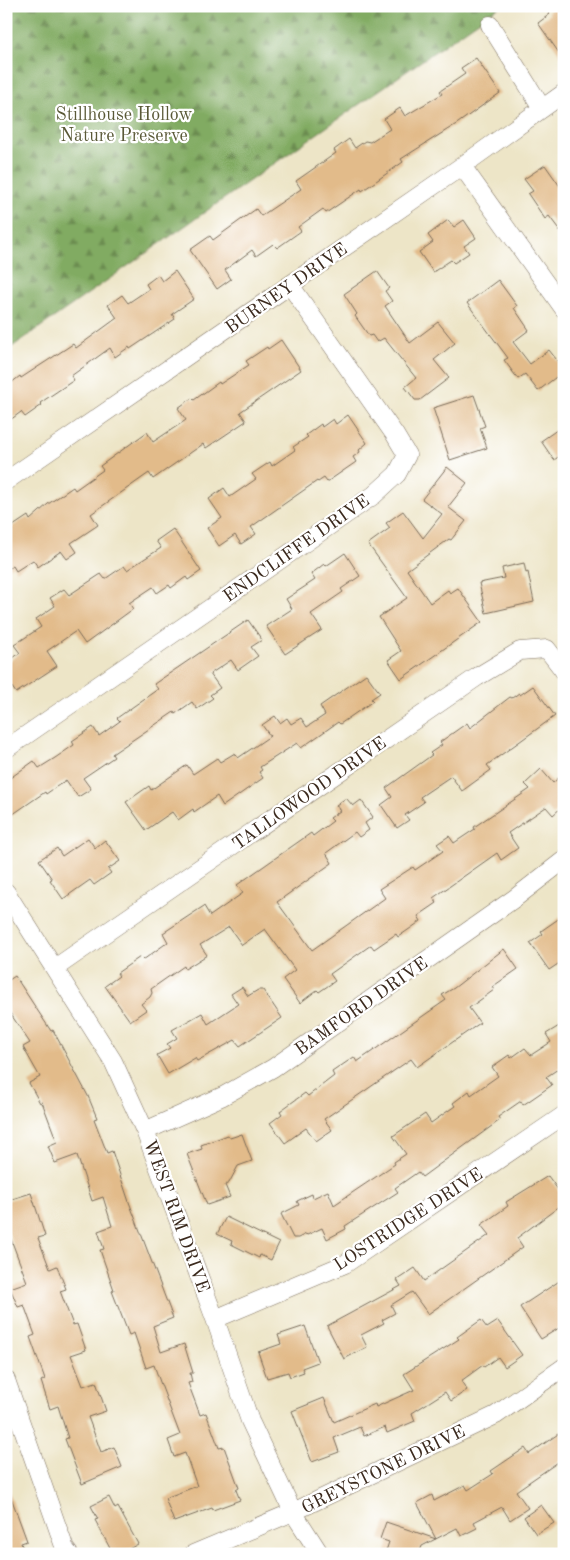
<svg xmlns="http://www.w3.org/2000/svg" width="570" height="1560" viewBox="0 0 570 1560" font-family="'Old Standard TT',serif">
<defs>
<pattern id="forest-firs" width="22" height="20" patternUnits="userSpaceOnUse" patternTransform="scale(1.25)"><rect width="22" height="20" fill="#81ab62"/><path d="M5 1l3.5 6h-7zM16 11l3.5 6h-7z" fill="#6b8b50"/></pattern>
</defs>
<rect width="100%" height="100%" fill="#fff"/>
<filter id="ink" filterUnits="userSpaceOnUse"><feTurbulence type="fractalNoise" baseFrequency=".02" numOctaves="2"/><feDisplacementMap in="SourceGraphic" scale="10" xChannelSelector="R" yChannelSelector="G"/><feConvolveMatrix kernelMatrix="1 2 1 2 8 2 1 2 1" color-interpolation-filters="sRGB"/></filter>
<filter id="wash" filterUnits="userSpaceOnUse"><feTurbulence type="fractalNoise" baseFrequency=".0096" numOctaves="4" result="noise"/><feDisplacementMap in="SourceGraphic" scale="20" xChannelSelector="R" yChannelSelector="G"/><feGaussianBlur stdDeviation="1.12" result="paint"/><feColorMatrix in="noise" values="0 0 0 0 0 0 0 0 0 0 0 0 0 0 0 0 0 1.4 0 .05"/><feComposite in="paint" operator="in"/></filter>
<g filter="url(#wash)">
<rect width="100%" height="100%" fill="#ede5c7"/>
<path fill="url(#forest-firs)" stroke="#5e6a40" d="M6 6H500L6 351Z"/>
<g id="blocks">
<path fill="#e2bb8a" d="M556 6H564V60L538 23 550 14 548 12Z
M476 58 500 93 458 123 401 159 403 162 362 191 361 189 326 213 323 209 298 227 301 231 277 248 273 244 256 256 252 250 225 270 231 279 217 289 190 250 210 236 213 240 256 209 261 216 301 189 296 181 336 153 334 150 349 139 355 148 365 141 370 142 390 129 384 119 400 108 405 116 442 94 440 91 465 74 461 68Z
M545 165 564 192V236L549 216 545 219 528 194 533 191 524 179Z
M448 220 454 227 464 220 476 238 464 246 469 253 454 263 451 260 433 272 419 252 433 242 428 235Z
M175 271 194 299 172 314 175 319 130 349 129 347 115 357 110 348 71 376 74 380 40 403 42 405 25 417 21 412 6 423V387L20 376 21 378 73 344 76 348 117 318 108 305 122 295 128 303 149 289 146 284 158 275 162 281Z
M377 271 389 288 385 291 392 301 385 306 410 343 438 322 455 343 434 360 449 378 420 400H415L405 387 416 378 384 338 377 342 372 335 369 336 355 316 357 314 344 294Z
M498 280 517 306 514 308 529 330 513 342 530 364 549 350 564 369V371L538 391 525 374 518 379 504 360 508 358 467 303Z
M281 340 301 370 240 412 246 421 206 448 203 444 153 479 149 473 91 514 98 525 71 543 77 552 67 559 61 551 38 567 33 560 16 571 13 566 6 570V535L12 531 10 528 28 516 30 520 48 504 73 487 75 490 103 470 100 466 147 432 153 442 186 420 178 408 192 398 194 400 219 382 220 384 249 365 246 361 267 347 268 349Z
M474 395 485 426 480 428 487 448 450 460 433 408Z
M348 415 367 443 359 450 360 452 353 457 356 462 327 482 324 478 318 482 317 481 251 527 256 534 241 544 235 535 219 546 207 528 222 518 209 499 224 488 230 497 256 479 252 474 270 462 272 466 295 450 293 447 308 437 306 435 321 424 322 427 333 419 336 424Z
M564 425V453L554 460 541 441Z
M447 467 467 483 448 507 466 521 451 540 449 539 407 570 430 603 448 590 450 593 458 588 482 622 401 679 388 660 401 651 379 617 407 598 368 544 390 528 386 523 403 511 423 538 442 514 422 499Z
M173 529 201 571 188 580 186 577 171 588 169 585 157 593 153 587 129 603 133 609 85 644 76 631 47 651 57 666 16 693 6 678V663L20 653 14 645 41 627 36 619 55 606 50 598 64 589 69 595 101 574 105 579 124 566 127 570 161 548 156 541Z
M345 553 360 576 341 589 343 592 311 614 322 630 285 654 266 626 292 609 286 599 315 580 311 574 324 564 326 566Z
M524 563 526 573 528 572 534 602 486 613 479 583 504 578 502 568Z
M248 620 262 640 251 647 258 656 238 670 231 660 210 674 220 688 210 695 213 698 197 709 192 702 175 714 174 712 112 754 114 757 83 778 91 789 78 797 66 780 46 794 45 792 6 819V781L34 761 39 768 55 758 74 745 72 741 93 727 99 736 120 721 117 718 158 689 154 684Z
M366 674 380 693 371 699 373 701 340 724 338 722 301 748 297 743 260 767 262 770 259 772 263 778 223 806 217 796 194 812 193 809 178 820 172 812 146 830 126 802 149 786 151 790 187 765 193 774 217 758 220 762 235 753 238 758 270 736 262 725 275 716 280 723 287 718 291 724 301 718 307 727 325 715 320 706Z
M533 686 555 716 487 765 491 770 462 791 451 776 420 797 424 802 405 815 409 820 397 828 381 805 392 797 386 788 432 755 430 753 442 745 440 742 467 723 470 728 510 697 512 698 519 693 520 695Z
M541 769 553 783 564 773V805L553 815 546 807 508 833 518 848 501 860 497 853 433 898 437 903 418 916 421 921 398 937 396 934 374 949 371 945 330 974 335 981 319 992 317 990 300 1003 283 979 295 970 265 929 242 945 229 927 200 945 207 955 185 969 184 966 151 989 152 993 150 997 141 1004 146 1010 130 1021 105 986 119 976 117 973 140 957 143 960 168 942 163 933 204 906 210 916 243 893 237 885 311 833 313 836 333 821 330 818 340 811 336 805 346 798 353 806 361 800 373 817 365 823 369 830 359 837 355 832 326 853 332 863 277 902 312 950 385 898 379 889 413 867 415 870 443 851 437 844 449 836 454 843 475 829 474 827 530 789 525 784Z
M88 838 95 848 105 840 120 861 108 869 111 873 94 885 90 880 63 899 50 880 52 879 39 860 57 848 62 856Z
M564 915V960L549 970 530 943 543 934 541 931Z
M504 949 518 969 492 987 494 990 469 1008 480 1023 417 1067 411 1059 324 1119 332 1130 316 1141 306 1128 285 1143 270 1123 282 1114 280 1111 305 1093 308 1096 334 1076 332 1072 354 1057 357 1062 446 1000 442 995 454 988Z
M15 976 51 1031 53 1030 88 1096 97 1118 94 1119 107 1153 112 1151 129 1202 173 1318 153 1326 161 1352 184 1344 193 1373H190L192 1382 188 1383 200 1415 206 1413 219 1448 224 1447 239 1488 236 1490 240 1500 213 1510 212 1508 174 1522 165 1498 197 1486 185 1453 174 1457 168 1440 180 1435 160 1382 154 1365 146 1368 134 1333 129 1335 112 1291 114 1290 100 1250 104 1249 98 1231 112 1226 103 1197 92 1201 77 1155 55 1163 48 1146 57 1142 42 1102 40 1103 29 1083 40 1077 23 1047 30 1043 6 1007V982Z
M242 987 248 996 258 990H263L282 1018 240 1046 235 1040 197 1061 195 1058 168 1074 157 1055 170 1048 167 1044 177 1038 172 1030 202 1013 208 1024 238 1004 231 994Z
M564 1023V1065L546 1077 552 1085 523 1105 521 1101 498 1117 500 1120 422 1177 418 1172 395 1188 398 1192 345 1226 346 1229 327 1239 322 1228 307 1235 306 1234 298 1238H293L281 1214 299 1205 297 1201 312 1194 313 1198 328 1191 334 1205 395 1164 394 1162 406 1154 393 1136 425 1114 431 1123 455 1106 453 1103 469 1091 471 1095 498 1076 492 1067 509 1055 511 1058 525 1048 531 1055 551 1042 546 1034Z
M242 1134 252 1161 238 1166 229 1183 225 1185 230 1197 207 1205 187 1154 202 1149 201 1145 228 1135 230 1138Z
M548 1176 564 1198V1203L517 1238 523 1247 428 1314 412 1292 391 1305 395 1313 382 1320 384 1323 361 1335 367 1347 344 1359 327 1326 401 1286 397 1280 415 1268 424 1281 489 1235 481 1225 508 1206 506 1202Z
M31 1193 45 1236 38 1238 50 1269 57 1266 66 1289 60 1291 73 1325 77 1324 86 1350 71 1355 83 1386 96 1382 106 1411 88 1417 101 1452 114 1447 122 1467 82 1484 65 1439 68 1438 58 1406 50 1409 41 1381 45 1379 30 1337 35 1335 24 1305 18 1307 10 1288 27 1282 6 1226V1201Z
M226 1217 279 1243 271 1260 260 1255 259 1258 231 1244 232 1241 217 1234Z
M564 1278V1325L541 1339 520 1307Z
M481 1320 487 1328 498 1321 522 1355 505 1367 498 1357 484 1367 483 1365 461 1381 467 1390 451 1401 445 1392 412 1413 415 1421 387 1433 385 1427 364 1436 360 1427 334 1438 339 1452 312 1462 292 1411 324 1398 334 1422 375 1404 376 1407 414 1390 404 1374 459 1339 457 1337Z
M305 1326 318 1362 302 1368 304 1372 290 1377 288 1372 267 1378 258 1352 281 1344 278 1335Z
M564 1430V1458L516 1491 528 1508 510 1520 502 1507 474 1522 477 1528 461 1536 457 1528 422 1546 419 1554H385L389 1542 380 1539 386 1522 436 1539 417 1503 432 1495 434 1501 465 1485 468 1490 493 1474 491 1471 525 1448 529 1454Z
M6 1489H8L27 1541 21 1543 25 1554H6Z
M109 1497 115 1509 118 1507 138 1544 120 1554H113L95 1520 98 1519 91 1506Z
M541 1505 554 1523 536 1534 524 1517Z"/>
</g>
</g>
<g filter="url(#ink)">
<use href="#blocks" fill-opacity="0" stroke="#796b59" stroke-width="1"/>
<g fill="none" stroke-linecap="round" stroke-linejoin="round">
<defs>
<path id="minor" d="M490 25 542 108
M462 166 564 309
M6 481 462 166 564 93
M6 749 374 495 397 474 407 455 395 435 290 285
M6 892 113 1061 145 1131 215 1319 250 1421 293 1512 320 1554
M55 968 477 677 520 651 547 649 564 671
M145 1131 223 1096 273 1068 515 898 564 860
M215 1319 345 1264 564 1115
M6 1380 65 1549 69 1554
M193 1554 293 1512 496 1415 564 1367"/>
</defs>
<use href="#minor" stroke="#796b59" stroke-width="19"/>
<use href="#minor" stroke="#fff" stroke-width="18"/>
</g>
</g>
<g text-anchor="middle" stroke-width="4.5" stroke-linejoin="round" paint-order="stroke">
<g font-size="18" fill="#5a5937" stroke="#fff">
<text x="124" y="120">Stillhouse Hollow<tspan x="124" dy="21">Nature Preserve</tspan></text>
</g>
<g font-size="18" fill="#3b2a1e" stroke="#fff">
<text transform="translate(286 288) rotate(-35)" y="6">BURNEY DRIVE</text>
<text transform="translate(296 548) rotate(-35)" y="6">ENDCLIFFE DRIVE</text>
<text transform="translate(309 793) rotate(-35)" y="6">TALLOWOOD DRIVE</text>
<text transform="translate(361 1006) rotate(-35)" y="6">BAMFORD DRIVE</text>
<text transform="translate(177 1216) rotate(70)" y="6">WEST RIM DRIVE</text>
<text transform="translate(408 1219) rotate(-33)" y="6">LOSTRIDGE DRIVE</text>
<text transform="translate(383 1469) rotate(-26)" y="6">GREYSTONE DRIVE</text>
</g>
</g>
<rect width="570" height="1560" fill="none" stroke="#fff" stroke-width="25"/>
</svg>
